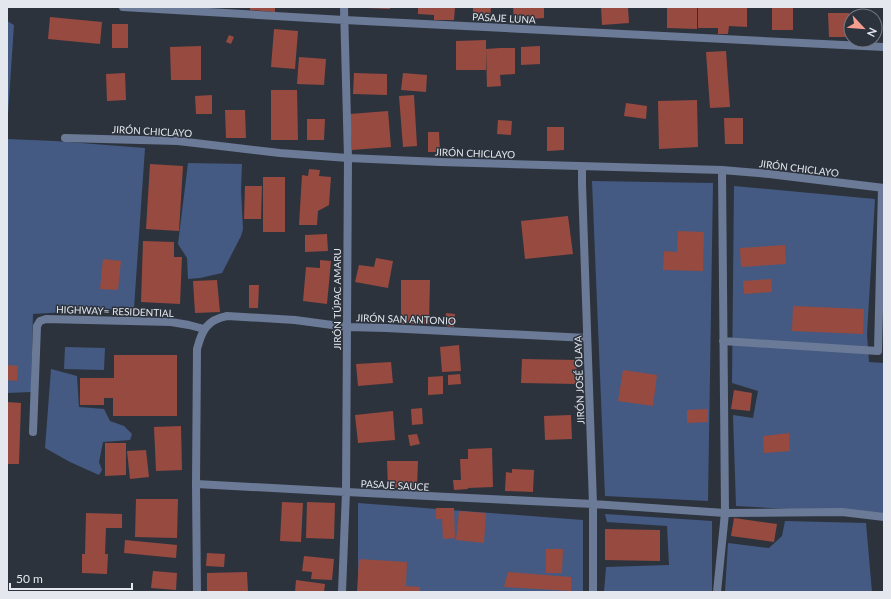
<svg xmlns="http://www.w3.org/2000/svg" width="891" height="599" viewBox="0 0 891 599" font-family="Lato,sans-serif">
<rect width="100%" height="100%" fill="#2d333d"/>
<path fill="#445a83" d="M7 21 14 25 7 129Z
M7 139 55 141 145 148 134 308 33 314 31 392 7 393Z
M188 163 242 164 241 190 243 229 241 236 222 273 200 278 188 279 187 258 178 244Z
M592 181 713 183 708 501 605 496Z
M734 186 875 199 867 334 869 362 884 363V514L736 506 733 415 753 418 758 391 732 383Z
M65 347 105 348 104 370 64 369Z
M51 369 77 376 79 407 104 409 110 421 124 426 132 434 130 440 103 442 99 462 102 470 99 475 70 462 45 448Z
M358 503 583 520V592H358Z
M605 514 712 521V592H604L606 567 669 565 667 526 607 522Z
M785 521 866 523 872 592H725L728 543 769 548 782 536Z"/>
<path fill="#974a40" d="M250 7H275V12L250 10Z
M367 7H390V9L367 8Z
M418 7H455L454 20H434V15L418 14Z
M473 7H491L490 19H473Z
M513 7H544V18L514 20Z
M601 7H628L629 23 602 25Z
M667 7H697V29L667 28Z
M698 7H747V27L729 26 728 34H718V28H698Z
M772 7H793V30H772Z
M828 13H849V37H829Z
M50 17 102 22 100 44 48 39Z
M112 24H128V48H112Z
M274 29 298 31 295 69 271 67Z
M229 35 234 37 231 44 226 42Z
M486 40V70H456V41Z
M201 46V80H171L170 47Z
M540 46V64L521 65V47Z
M500 48H515V74L500 75 501 86 487 87 486 49Z
M726 51 730 107 710 108 706 52Z
M299 57 326 59 324 85 297 84Z
M125 73 126 100 107 101 106 74Z
M354 73 387 74V95L353 94Z
M403 73 427 75 426 92 401 90Z
M271 90H297L298 140H271Z
M212 95V114H196L195 96Z
M414 95 417 146 403 147 399 96Z
M697 100 698 147 659 149 658 101Z
M626 103 647 106 646 119 624 116Z
M225 110H245L246 138H226Z
M388 111 391 147 352 150 350 114Z
M724 118H743V144H725Z
M307 119H325L324 140H307Z
M498 120 512 121 511 135 497 134Z
M547 127H564V150L547 151Z
M428 132H439L440 152H428Z
M150 164 183 166 179 231 146 229Z
M309 169 320 170 319 176 331 177 329 205 318 211 317 225H299L302 175 308 176Z
M263 177H285V232H263Z
M245 186H262L261 219H244Z
M568 216 573 254 525 259 521 221Z
M678 231 704 232 703 271 663 270 664 251 677 252Z
M327 234 328 251 305 252V235Z
M143 241 174 242V257H182L180 304 141 302Z
M785 245 786 264 741 267 740 248Z
M376 258 393 261 388 288 355 282 359 265 374 267Z
M103 259 121 261 118 290 100 289Z
M320 260 331 261 327 304 303 301 306 267 320 268Z
M771 279 772 292 744 294 743 281Z
M217 280 220 312 195 313 193 281Z
M401 280H430L429 324H401Z
M249 285H259L258 308H249Z
M793 306 864 309 863 334 792 331Z
M446 313 455 314 454 327 445 326Z
M459 345 461 371 442 372 440 347Z
M114 355H177V416H113V398H104V405H80V378H114Z
M522 359 577 360 576 384 521 383Z
M391 362 393 383 358 386 356 364Z
M7 365 18 366 17 381 7 380Z
M623 370 657 375 653 406 618 401Z
M460 374 461 384 448 385V375Z
M443 376V394L428 395V377Z
M734 390 752 393 750 411 731 409Z
M7 402 21 403 19 464H7Z
M422 408 423 424 412 425 411 409Z
M708 409V422L687 423V410Z
M393 411 395 440 358 443 355 415Z
M571 415 572 439 545 440 544 416Z
M181 426 182 470 156 471 154 427Z
M789 433 790 451 764 453 763 436Z
M417 434 420 444 410 446 408 435Z
M105 443H126V475L105 476Z
M492 448 493 487 468 488V489L454 490 453 480H461L460 459H468V449Z
M146 450 149 477 130 479 127 451Z
M387 461H418L417 488H388Z
M512 469 534 470 533 492 505 491 506 472 512 473Z
M136 499H178L177 538 135 537Z
M282 502 303 503 301 542 280 541Z
M307 502 335 503 334 539 306 538Z
M436 508H454L455 538 443 539 442 519H436Z
M459 511 486 513 484 543 456 540Z
M86 513 122 514V528H106L105 554H108L107 574 82 573V554H85Z
M734 518 777 524 774 542 731 536Z
M605 529 660 530V561L605 560Z
M125 540 177 545 176 558 124 553Z
M546 549H563L562 573H546Z
M207 553 225 554 224 567 206 566Z
M304 556 334 559 332 580 311 579 312 572 302 571Z
M359 559 407 562 406 586 420 587V592H357Z
M153 571 177 573 176 590 151 588Z
M247 572 248 592H207V573Z
M508 572 571 577V591L504 587Z
M296 580 325 584 324 592H295Z"/>
<g fill="none" stroke-linecap="round" stroke-linejoin="round">
<path stroke="#6b7a97" stroke-width="8" d="M123 7 344 20 884 47
M65 138 178 141 280 153 348 158 440 162 722 170 769 174 884 188
M582 167V184L593 504V592
M723 341 878 351 882 188
M33 432 37 326 40 321 46 319 171 322 189 325 204 329
M196 484 346 492 593 504 725 513 842 512 884 517
M197 592 196 484 197 349C202 330 207 320 227 316L295 320 347 327 386 328 587 338
M342 592 346 492 347 327 348 158 344 7
M717 592 725 513 722 170"/>
</g>
<g text-anchor="middle" stroke-width="3" stroke-linejoin="round" paint-order="stroke">
<g font-size="10" fill="#e4e8ee" stroke="#2d333d">
<text transform="translate(504 18) rotate(3)" y="4">PASAJE LUNA</text>
<text transform="translate(152 131) rotate(3)" y="4">JIRÓN CHICLAYO</text>
<text transform="translate(475 153) rotate(2)" y="4">JIRÓN CHICLAYO</text>
<text transform="translate(799 168) rotate(7)" y="4">JIRÓN CHICLAYO</text>
<text transform="translate(337 299) rotate(-90)" y="4">JIRÓN TÚPAC AMARU</text>
<text transform="translate(115 311) rotate(2)" y="4">HIGHWAY= RESIDENTIAL</text>
<text transform="translate(406 319) rotate(2)" y="4">JIRÓN SAN ANTONIO</text>
<text transform="translate(579 380) rotate(-92)" y="4">JIRÓN JOSÉ OLAYA</text>
<text transform="translate(395 485) rotate(3)" y="4">PASAJE SAUCE</text>
</g>
</g>
<rect width="891" height="599" fill="none" stroke="#e4e8ee" stroke-width="16"/>
<g transform="translate(863 28) rotate(116)"><circle r="19" fill="#2d333d" stroke="#767b84"/>
<path d="M0-3L7 15L0 10L-7 15Z" fill="#f59d8f"/>
<text y="-6" font-size="11" font-weight="bold" text-anchor="middle" fill="#e4e8ee">N</text>
</g>
<path d="M10 583v6h122v-6" fill="none" stroke="#e4e8ee" stroke-width="2"/>
<text x="16" y="583" font-size="12" fill="#e4e8ee" stroke="#2d333d" stroke-width="3" paint-order="stroke">50 m</text>
</svg>
